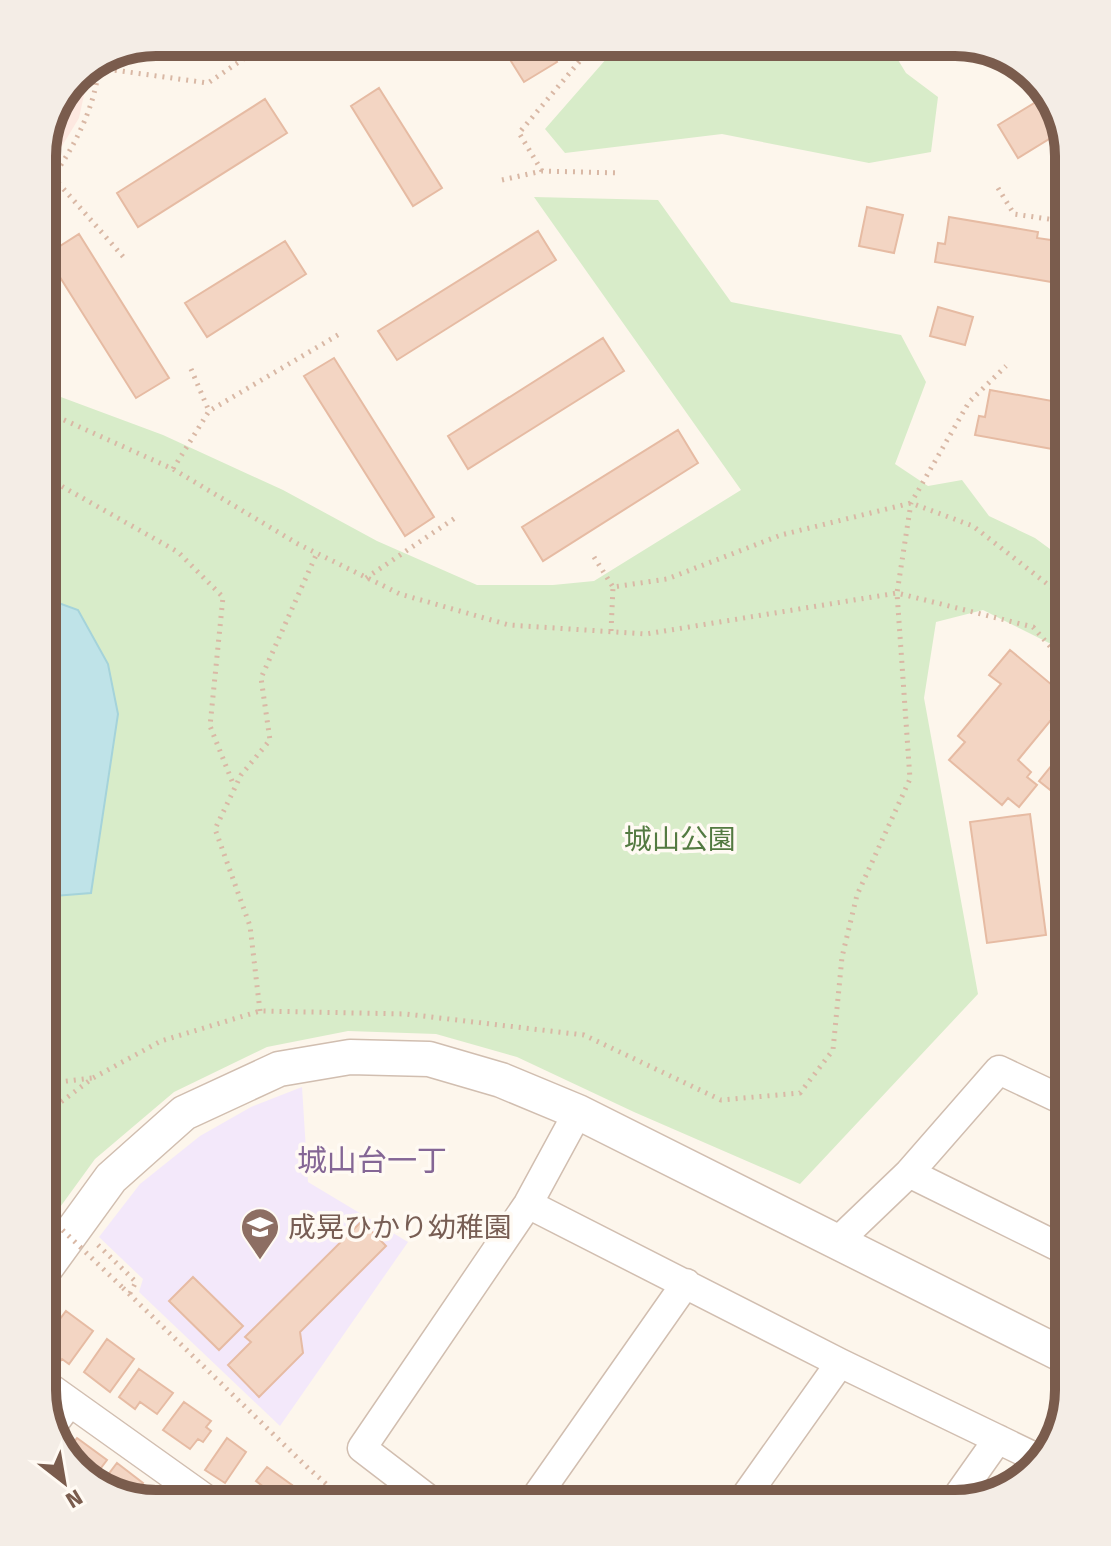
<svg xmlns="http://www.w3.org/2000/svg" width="1111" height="1546" viewBox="0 0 1111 1546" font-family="'Fira Sans','Noto Sans JP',sans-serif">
<rect width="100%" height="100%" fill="#fdf6ec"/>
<path fill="#fde8e0" d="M90 67 79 118 42 179V148L80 71Z"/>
<path fill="#f3e8fa" d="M302 1087 308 1182 408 1242 280 1426 139 1292 143 1279 99 1237 140 1184 200 1136 251 1107Z"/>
<path fill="#d8ecc9" d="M621 42H887L906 73 938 97 931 152 869 163 722 134 565 153 545 129Z
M534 197 658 200 731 302 901 335 926 382 895 464 928 486 962 480 989 516 1035 538 1069 563V653L983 610 936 622 924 698 978 994 800 1184 634 1112 517 1057 436 1034 348 1031 267 1047 174 1092 95 1159 42 1232V390L163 435 283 490 377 541 477 585H553L594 581 741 490Z"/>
<path fill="#bfe3e8" stroke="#a5d3da" stroke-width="2" d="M42 597 78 610 108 664 118 714 91 893 42 897Z"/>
<path fill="#f3d5c3" stroke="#e6bba3" stroke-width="2" d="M499 42H545L557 62 524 82Z
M928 42H963L937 57Z
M379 88 442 188 413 206 351 106Z
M1049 94 1054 99 1062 131 1018 158 998 125Z
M265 99 287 133 138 227 117 193Z
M867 207 903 215 894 253 859 246Z
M949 217 1038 232 1037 238 1065 242 1066 235H1069V285L935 262 938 243 945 244Z
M538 231 556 260 397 360 378 331Z
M79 234 169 378 136 398 46 255Z
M285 241 306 274 207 337 185 303Z
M938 307 973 317 965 345 930 336Z
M603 338 624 371 468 469 448 436Z
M334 358 434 517 405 536 304 376Z
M990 390 1069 404V452L975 435 979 416 985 417Z
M678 430 698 463 543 561 522 527Z
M1010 650 1064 695 1051 710 1056 714 1018 760 1031 772 1027 777 1037 785 1019 807 1008 798 1002 805 949 760 965 742 958 736 1001 684 989 675Z
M1069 744V805L1039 781Z
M1030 814 1046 935 987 943 970 822Z
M362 1221 386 1246 300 1332 303 1353 259 1397 228 1365 251 1342 245 1337Z
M193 1277 243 1326 219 1350 169 1301Z
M66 1311 93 1331 69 1364 62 1359 58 1364 42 1352V1343Z
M107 1339 134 1359 110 1392 84 1372Z
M139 1369 173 1393 157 1414 140 1402 135 1409 119 1397Z
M184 1402 211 1421 206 1427 211 1431 203 1442 198 1439 190 1449 163 1430Z
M77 1438 107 1460 91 1481 64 1454Z
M227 1438 246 1452 225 1483 205 1470Z
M117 1463 143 1483 132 1499 98 1488Z
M267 1467 292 1485 281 1500 256 1481Z
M267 1491 283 1504H257Z"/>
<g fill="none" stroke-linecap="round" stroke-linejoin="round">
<defs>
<path id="minor" d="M909 1173 1069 1252
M528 1204 840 1363 1041 1460
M837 1242 909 1173 999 1070 1069 1103
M42 1382 213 1504
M52 1426 69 1403
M435 1504 362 1448 528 1204 578 1112
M531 1504 686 1283
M740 1504 840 1363
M952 1504 998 1439"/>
<path id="tertiary" d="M42 1273 111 1178 184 1113 279 1069 350 1057 429 1059 501 1080 578 1112 1069 1358"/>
</defs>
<use href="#minor" stroke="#d1beb0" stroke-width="31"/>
<use href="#tertiary" stroke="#d1beb0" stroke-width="37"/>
<path stroke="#d9b8a5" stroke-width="5" stroke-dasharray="2 6" stroke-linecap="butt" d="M99 68 208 83 268 42
M542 171 519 133 584 56 575 42
M53 177 127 261
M502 180 542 171 621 173
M998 188 1014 214 1069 222
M42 191C70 156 96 109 99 64
M191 369 209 411
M42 410 173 469 298 544 400 594 509 625 646 634 897 593 1033 627 1069 668
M173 469 209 411 343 332
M42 473 63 487 178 552 223 597 210 726 234 786
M594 557 613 587
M366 578 455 518
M611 631 613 587 667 579 781 535 911 503 973 526 1069 601
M1060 657 1069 647
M260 1011 250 926 215 829 241 775 270 740 261 678 317 553
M42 1084 92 1078
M42 1116 93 1078 161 1041 260 1011 406 1014 584 1035 721 1100 800 1093 833 1050 842 957 857 895 910 779 897 593 911 503 969 402 1006 366
M42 1210 50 1218
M98 1245 136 1282 129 1295
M123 1288 308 1468 349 1504"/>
<use href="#minor" stroke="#fff" stroke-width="28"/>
<use href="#tertiary" stroke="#fff" stroke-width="34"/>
<path stroke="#d9b8a5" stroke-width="5" stroke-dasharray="2 6" stroke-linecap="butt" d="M51 1219 123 1288"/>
</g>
<defs>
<symbol id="school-pin" viewBox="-11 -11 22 30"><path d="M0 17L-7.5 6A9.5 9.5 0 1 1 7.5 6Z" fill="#8d6e63" stroke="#fffaf3"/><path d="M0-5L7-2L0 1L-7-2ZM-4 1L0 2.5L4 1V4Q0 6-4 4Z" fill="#fff"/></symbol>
</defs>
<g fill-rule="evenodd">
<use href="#school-pin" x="238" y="1205" width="44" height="60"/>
</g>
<g text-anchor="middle" stroke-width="7" stroke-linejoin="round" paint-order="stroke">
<g font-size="28" fill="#537a41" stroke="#fffaf3">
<text x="680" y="849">城山公園</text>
</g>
<g font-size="28" fill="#785e54" stroke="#fffaf3" text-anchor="start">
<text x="288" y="1237">成晃ひかり幼稚園</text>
</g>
<g font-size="30" fill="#846695" stroke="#fffaf3">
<text x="372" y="1171">城山台一丁</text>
</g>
</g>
<path d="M0 0H1111V1546H0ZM156 56H955A100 100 0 0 1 1055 156V1390A100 100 0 0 1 955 1490H156A100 100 0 0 1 56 1390V156A100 100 0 0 1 156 56Z" fill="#f4ede6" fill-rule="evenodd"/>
<path fill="none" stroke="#7a5c4d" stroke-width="10" d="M156 56H955A100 100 0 0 1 1055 156V1390A100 100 0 0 1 955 1490H156A100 100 0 0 1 56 1390V156A100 100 0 0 1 156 56Z"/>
<g transform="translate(64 1482) rotate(149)" stroke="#fffaf3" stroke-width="6" paint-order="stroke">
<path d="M0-6L14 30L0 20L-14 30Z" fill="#7a5c4d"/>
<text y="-12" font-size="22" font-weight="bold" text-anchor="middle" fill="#7a5c4d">N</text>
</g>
</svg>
